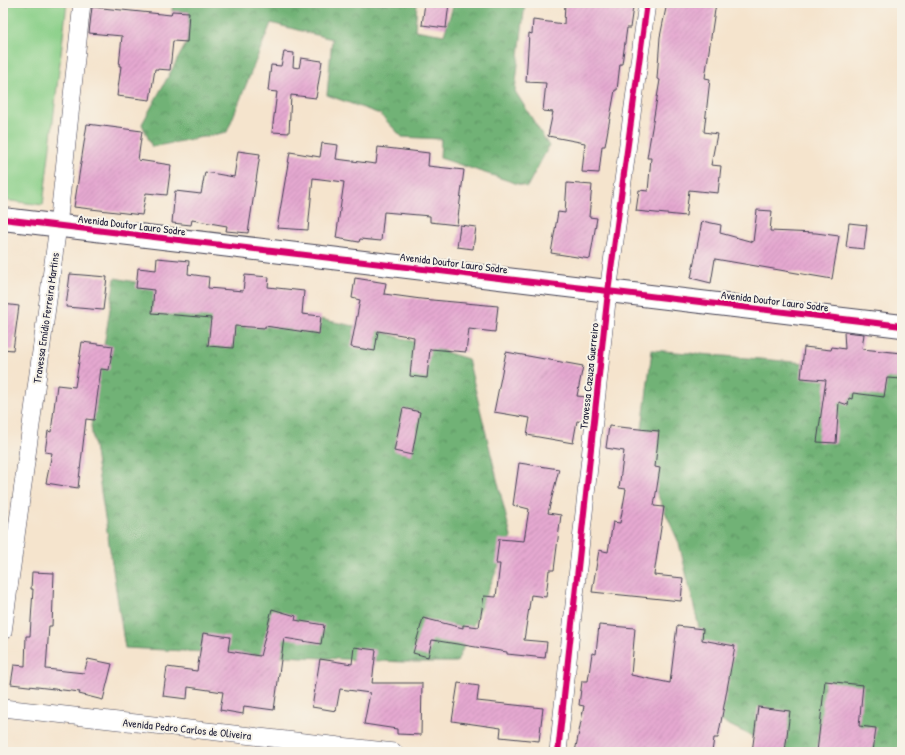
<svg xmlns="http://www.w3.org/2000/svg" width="905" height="755" viewBox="0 0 905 755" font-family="'Patrick Hand',sans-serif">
<defs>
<pattern id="forest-crowns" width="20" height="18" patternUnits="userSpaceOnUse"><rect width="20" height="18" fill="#71b276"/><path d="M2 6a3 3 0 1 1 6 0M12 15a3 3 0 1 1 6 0" fill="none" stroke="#5c9062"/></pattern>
<pattern id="building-hatch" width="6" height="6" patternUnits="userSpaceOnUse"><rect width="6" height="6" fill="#e5a8d0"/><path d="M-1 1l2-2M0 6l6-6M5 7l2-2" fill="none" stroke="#c490b4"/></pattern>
</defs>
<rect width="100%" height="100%" fill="#f7f3e8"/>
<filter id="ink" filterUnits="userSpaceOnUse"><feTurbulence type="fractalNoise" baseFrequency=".025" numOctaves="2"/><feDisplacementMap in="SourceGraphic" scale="8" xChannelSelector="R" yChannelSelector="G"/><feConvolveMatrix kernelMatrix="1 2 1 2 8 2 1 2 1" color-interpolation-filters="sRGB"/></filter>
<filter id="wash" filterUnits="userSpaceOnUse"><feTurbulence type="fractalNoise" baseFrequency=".012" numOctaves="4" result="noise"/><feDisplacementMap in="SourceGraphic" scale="16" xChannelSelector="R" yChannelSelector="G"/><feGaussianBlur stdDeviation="0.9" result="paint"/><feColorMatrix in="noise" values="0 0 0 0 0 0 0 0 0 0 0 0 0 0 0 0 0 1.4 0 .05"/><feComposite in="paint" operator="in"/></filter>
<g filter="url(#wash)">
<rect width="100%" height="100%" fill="#f5e4cd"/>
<path fill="url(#forest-crowns)" stroke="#4a6a58" d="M173 3H417L415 30 444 35 454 3H525L515 91 549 146 527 187 440 158 441 139 402 137 380 114 327 95 332 39 271 23 227 132 152 147 142 124 187 42 189 12 172 11Z
M115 278 379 331 468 359 511 537 457 662H402L125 648 91 426Z
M652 350 902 371V752H785L721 721 679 543 639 453Z"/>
<path fill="#8cd08a" stroke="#577962" d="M3 3H67L43 205 3 200Z"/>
<g id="blocks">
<path fill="url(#building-hatch)" d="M425 3H449L446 28 422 25Z
M565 3H624V6L633 7 630 28H627L622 64H620L617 90H615L605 146H602L599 173 582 172 585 143 548 136 553 112 543 111 546 83 526 82 529 33 532 34 533 20 564 24Z
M667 3H716L705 78 710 79 704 132 717 134 711 165 721 166 718 193 689 190 686 216 636 211 639 190 648 191 651 158H647L660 80 657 79 660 37Z
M92 7 171 15 172 11 189 12 187 42 173 41 170 70 155 69 150 100 117 96 121 66H119L122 36 89 33Z
M284 52 294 53 293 67 299 68 301 58 322 61 316 98 291 95 289 133 272 132 277 92 268 91 271 65 281 66Z
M87 124 142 131 138 160 171 165 167 195 146 193 142 215 74 207Z
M322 143 338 145 336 159 376 164 378 147 429 153 428 166 464 170 457 225 430 222V216L384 212 381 241 360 239 359 242 336 238 344 182 313 178 308 230 277 228 290 152 320 157Z
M238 151 260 154 248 233 226 231 227 226 192 220 191 225 172 223 175 191 201 194 205 172 234 177Z
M567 183 592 185 589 217 597 218 590 259 551 253 558 212 565 213Z
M757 210 772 211 770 231 816 233 839 236 832 279 715 259 711 283 691 278 702 221 721 225 720 233 753 242Z
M849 223 867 225 864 249 846 247Z
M460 225 476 227 473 249 457 247Z
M157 258 189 261 188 274 209 277 208 288 243 291 245 275 269 277 268 287 304 291 302 314 321 316 319 334 265 326V328L235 326 233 348 208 346 211 318 152 313 154 290 136 288 138 268 156 270Z
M70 274 107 277 103 310 66 307Z
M355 278 386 283 384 294 421 299 498 306 495 332 469 329 466 352 430 349 427 378 410 376 414 337 378 331 375 351 351 347 360 300 352 298Z
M3 304 19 306 13 350 3 349Z
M844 332 864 334 862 349 902 353V379L887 378 884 397 853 393 852 399 849 398 848 405 839 402 836 443 817 442 826 380 801 378 804 347 831 350 832 347 845 349Z
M82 342 113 346 109 370 101 369 94 420 86 419 78 488 46 483 52 453 45 452 48 431 51 432 57 385 75 387Z
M506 352 583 366 577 396 587 397 584 422 577 421 573 443 527 435 530 418 494 412Z
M403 408 420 412 412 455 394 451Z
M609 426 659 431 655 467 660 468 654 506 664 507 654 575 683 578 681 601 592 592 599 550 608 552 613 522 620 523 626 489 619 488 624 451 606 448Z
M519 463 559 469 548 513 561 515 554 570H549L546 597 531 595 524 640 547 642 545 658 507 654V652L432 640 428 657 413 653 423 618 463 628V625L479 627 484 596 496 597 500 564H496L499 539 524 541 529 509 513 505Z
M32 572 54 573 52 626H49L46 669 84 673 88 659 112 664 103 700 79 694 80 692 11 684 14 665 25 666 26 636H30L33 589H31Z
M272 609 296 616 295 620 324 625 321 644 284 638 274 710 244 706 243 714 220 710 223 692 188 687 187 699 163 696 167 667 197 671 203 633 230 637 228 651 260 656Z
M599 625 635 628 631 675 670 683 677 626 703 629 702 640 735 646 718 738H714L712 752H575L584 706 579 705 582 681H588L592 653 596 654Z
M354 647 376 650 372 683H422L421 735 397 734V729L364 724 370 693 340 689 336 711 312 707 320 659 352 664Z
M825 681 863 685 859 726 876 728 873 752H817Z
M458 683 479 686 477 701 543 708 539 741 500 737 501 728 452 721Z
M758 707 790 711 785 752H752Z"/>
</g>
</g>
<g filter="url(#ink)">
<use href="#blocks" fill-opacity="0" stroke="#423f51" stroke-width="1"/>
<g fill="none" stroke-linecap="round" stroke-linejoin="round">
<defs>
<path id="minor" d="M3 632 58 226 82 3
M3 708 394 752
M558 752 608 292 647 3"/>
<path id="tertiary" d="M3 219 902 326"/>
</defs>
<use href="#minor" stroke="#423f51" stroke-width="18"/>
<use href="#tertiary" stroke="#423f51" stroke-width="24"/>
<use href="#minor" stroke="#fff" stroke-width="17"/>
<use href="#tertiary" stroke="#fff" stroke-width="22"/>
<defs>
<path id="cycleway" d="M3 219 902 326
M558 752 608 292 647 3"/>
</defs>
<use href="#cycleway" stroke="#f7f3e8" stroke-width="8"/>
<use href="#cycleway" stroke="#d6006c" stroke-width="6"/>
</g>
</g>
<g text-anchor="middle" stroke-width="4" stroke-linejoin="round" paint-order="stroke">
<g font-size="11" fill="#22223b" stroke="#f7f3e8">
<text transform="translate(132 225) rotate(7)" y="4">Avenida Doutor Lauro Sodre</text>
<text transform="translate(454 263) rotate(7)" y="4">Avenida Doutor Lauro Sodre</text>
<text transform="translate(775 301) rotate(7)" y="4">Avenida Doutor Lauro Sodre</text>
<text transform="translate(46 318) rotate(-82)" y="4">Travessa Emídio Ferreira Martins</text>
<text transform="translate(589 376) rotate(-84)" y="4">Travessa Cazuza Guerreiro</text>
<text transform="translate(187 729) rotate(6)" y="4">Avenida Pedro Carlos de Oliveira</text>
</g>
</g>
<rect width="905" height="755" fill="none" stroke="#f7f3e8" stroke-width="16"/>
</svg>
